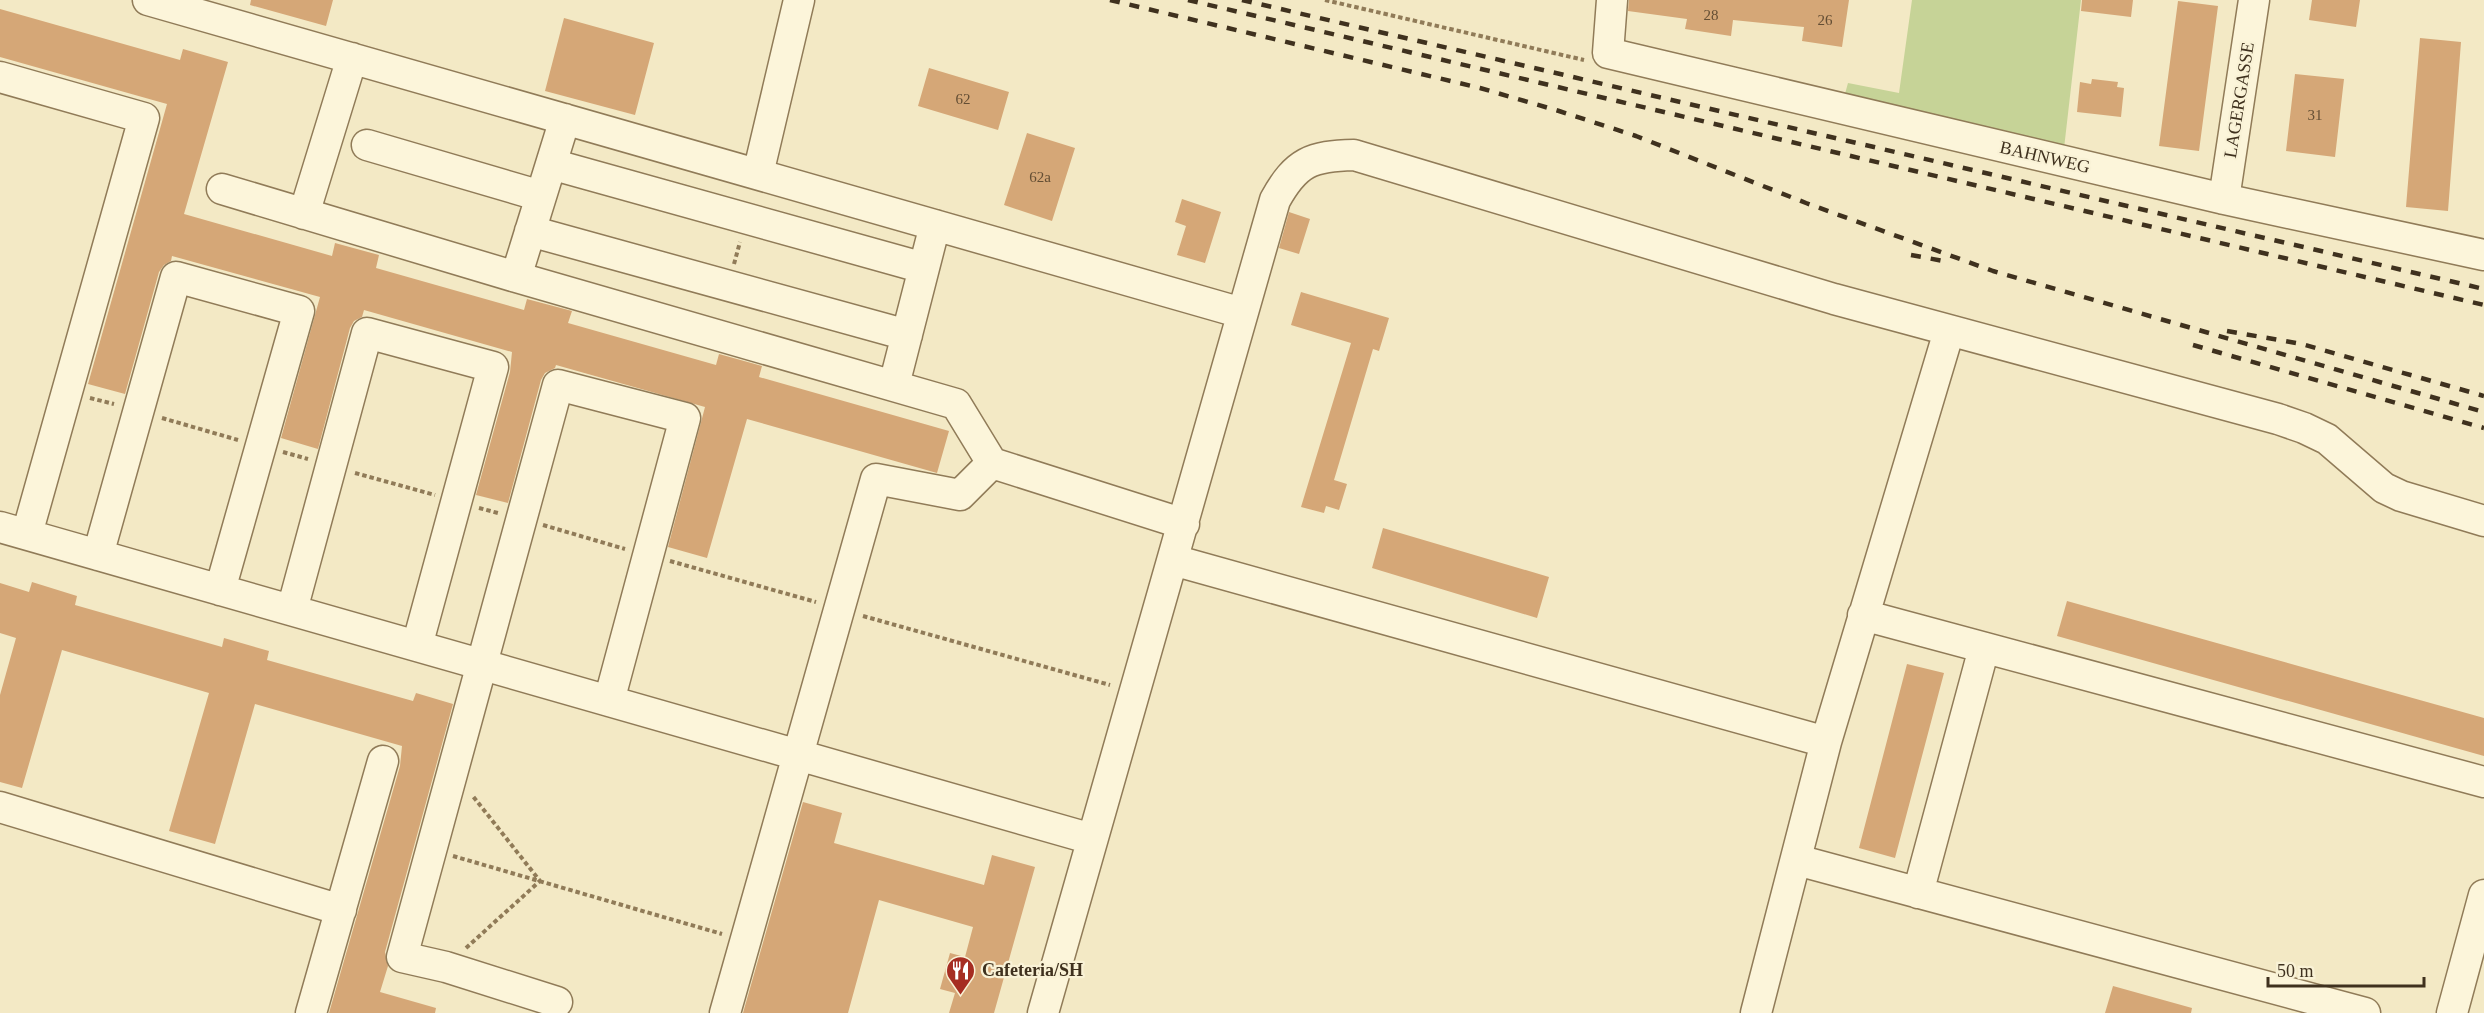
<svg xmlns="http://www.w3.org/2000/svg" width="2484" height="1013" viewBox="0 0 2484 1013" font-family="Georgia,serif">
<rect width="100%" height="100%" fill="#f3e9c5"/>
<path fill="#c6d397" d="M1912 0H2081L2062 166 1840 112 1848 83 1899 93Z"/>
<path fill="#d5a777" d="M251 0H333L326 26 250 5Z
M1629 0H1849L1842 47 1802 41 1804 27 1733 20 1731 36 1685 29 1687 19 1628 11Z
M2082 0H2133L2131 17 2081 11Z
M2312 0H2360L2356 27 2309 20Z
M2178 1 2218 6 2199 151 2159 146Z
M0 9 180 60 183 49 228 62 184 214 332 256 335 243 379 255 376 268 524 310 527 299 572 311 568 323 716 365 719 354 762 366 759 377 949 431 937 473 747 419 707 558 668 547 705 407 556 365 555 368 545 373 541 380 508 503 476 495 510 372 512 352 364 310 362 317 354 321 350 328 318 449 281 438 320 297 172 256 171 261 164 265 159 272 125 394 88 384 167 104 0 57Z
M564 18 654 43 635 115 545 91Z
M2420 38 2461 42 2448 211 2406 207Z
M929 68 1009 92 998 130 918 106Z
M2295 74 2344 79 2335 157 2286 151Z
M2092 79 2118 82 2117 87 2124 88 2121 117 2077 112 2080 82 2091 84Z
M1027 133 1075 148 1052 221 1004 205Z
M1182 199 1221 212 1205 263 1177 255 1186 226 1175 222Z
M1289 212 1310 219 1299 254 1279 248Z
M1301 292 1389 318 1379 351 1373 349 1334 480 1347 484 1339 510 1326 506 1324 513 1301 507 1351 343 1291 325Z
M1383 528 1549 577 1537 618 1372 568Z
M32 582 77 596 75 605 222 647 224 638 269 651 267 660 413 701 416 693 453 704 385 952 388 966 380 992 436 1008 435 1013H329L400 766 402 746 255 704 215 844 169 831 209 693 62 650 22 788 0 782V695L16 638 0 633V583L29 592Z
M2067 601 2484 718V756L2057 636Z
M1907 664 1944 673 1895 858 1859 848Z
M803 802 842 813 834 843 984 885 992 855 1035 867 994 1013H949L955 993 940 989 950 953 965 957 973 927 879 900 848 1013H743Z
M2113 986 2192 1008 2191 1013H2105Z"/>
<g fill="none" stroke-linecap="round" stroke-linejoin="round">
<defs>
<path id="minor" d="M148 0 1242 313
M1612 0 1608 53 2224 199 2484 255
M0 77 144 118 27 534
M367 145 541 196
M551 164 924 268
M758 174 799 0
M222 189 516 277 956 404 992 463
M2224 199 2254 0
M304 214 352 58
M530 231 907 335
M516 277 565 119
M894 385 935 225
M0 527 1092 839
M98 555 176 277 299 311 220 590
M1173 560 1826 742
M292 610 367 333 493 367 417 646
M1863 615 2484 782
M0 807 341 910
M1797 860 2365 1013
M1918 893 1984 648
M557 1002 446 967 402 957 558 385 685 418 609 701
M311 1013 383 761
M725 1013 876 479 960 495 992 463 1184 524
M1043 1013 1275 200C1296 162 1311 156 1354 155L1834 299 2278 419 2304 428 2327 439 2384 488 2401 496 2484 521
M1756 1013 1826 742 1949 331
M2452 1013 2484 895"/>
</defs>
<use href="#minor" stroke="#907b58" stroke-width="33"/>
<path stroke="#907b58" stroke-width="4" stroke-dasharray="4.5 3" stroke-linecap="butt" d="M1325 0 1584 60
M734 264 740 242
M90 398 114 404
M162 418 238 440
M283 452 308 459
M355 473 435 495
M479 508 498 513
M543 525 625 549
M670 561 816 602
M863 616 1110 685
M453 856 722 934
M466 948 540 881 472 795"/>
<use href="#minor" stroke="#fcf5da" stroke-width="30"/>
<path stroke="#3f311e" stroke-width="4.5" stroke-dasharray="10 10" stroke-linecap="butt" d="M1110 0 1480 88 1559 111 1636 136 1806 203 1993 271 2484 412
M1188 0 2484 305
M1242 0 2484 289
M1911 255 1949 262
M2227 331 2302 344 2484 396
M2193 345 2484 428"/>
</g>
<defs>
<symbol id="restaurant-pin" viewBox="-11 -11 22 30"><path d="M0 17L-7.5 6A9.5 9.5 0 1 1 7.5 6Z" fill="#a62d22" stroke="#f9f2d6"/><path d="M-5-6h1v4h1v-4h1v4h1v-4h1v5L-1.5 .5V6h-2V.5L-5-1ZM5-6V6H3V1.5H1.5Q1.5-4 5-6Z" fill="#fff"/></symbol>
</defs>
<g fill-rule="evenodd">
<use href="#restaurant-pin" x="944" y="954" width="33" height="45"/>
</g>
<g text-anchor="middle" stroke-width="4.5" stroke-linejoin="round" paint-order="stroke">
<g font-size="15" fill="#644e34">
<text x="1711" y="20">28</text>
<text x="1825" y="25">26</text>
<text x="963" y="104">62</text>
<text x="2315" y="120">31</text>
<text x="1040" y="182">62a</text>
</g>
<g font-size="18" fill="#3f311e" stroke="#f9f2d6">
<text transform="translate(2239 100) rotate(-81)" y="6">LAGERGASSE</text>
<text transform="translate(2045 157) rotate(13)" y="6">BAHNWEG</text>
</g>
<g font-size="18" font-weight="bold" fill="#3f311e" stroke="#f9f2d6" text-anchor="start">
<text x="982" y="976">Cafeteria/SH</text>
</g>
</g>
<path d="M2268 977v9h156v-9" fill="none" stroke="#3f311e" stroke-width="3"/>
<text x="2277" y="977" font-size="18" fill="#3f311e" stroke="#f9f2d6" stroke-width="4.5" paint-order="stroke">50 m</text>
</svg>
